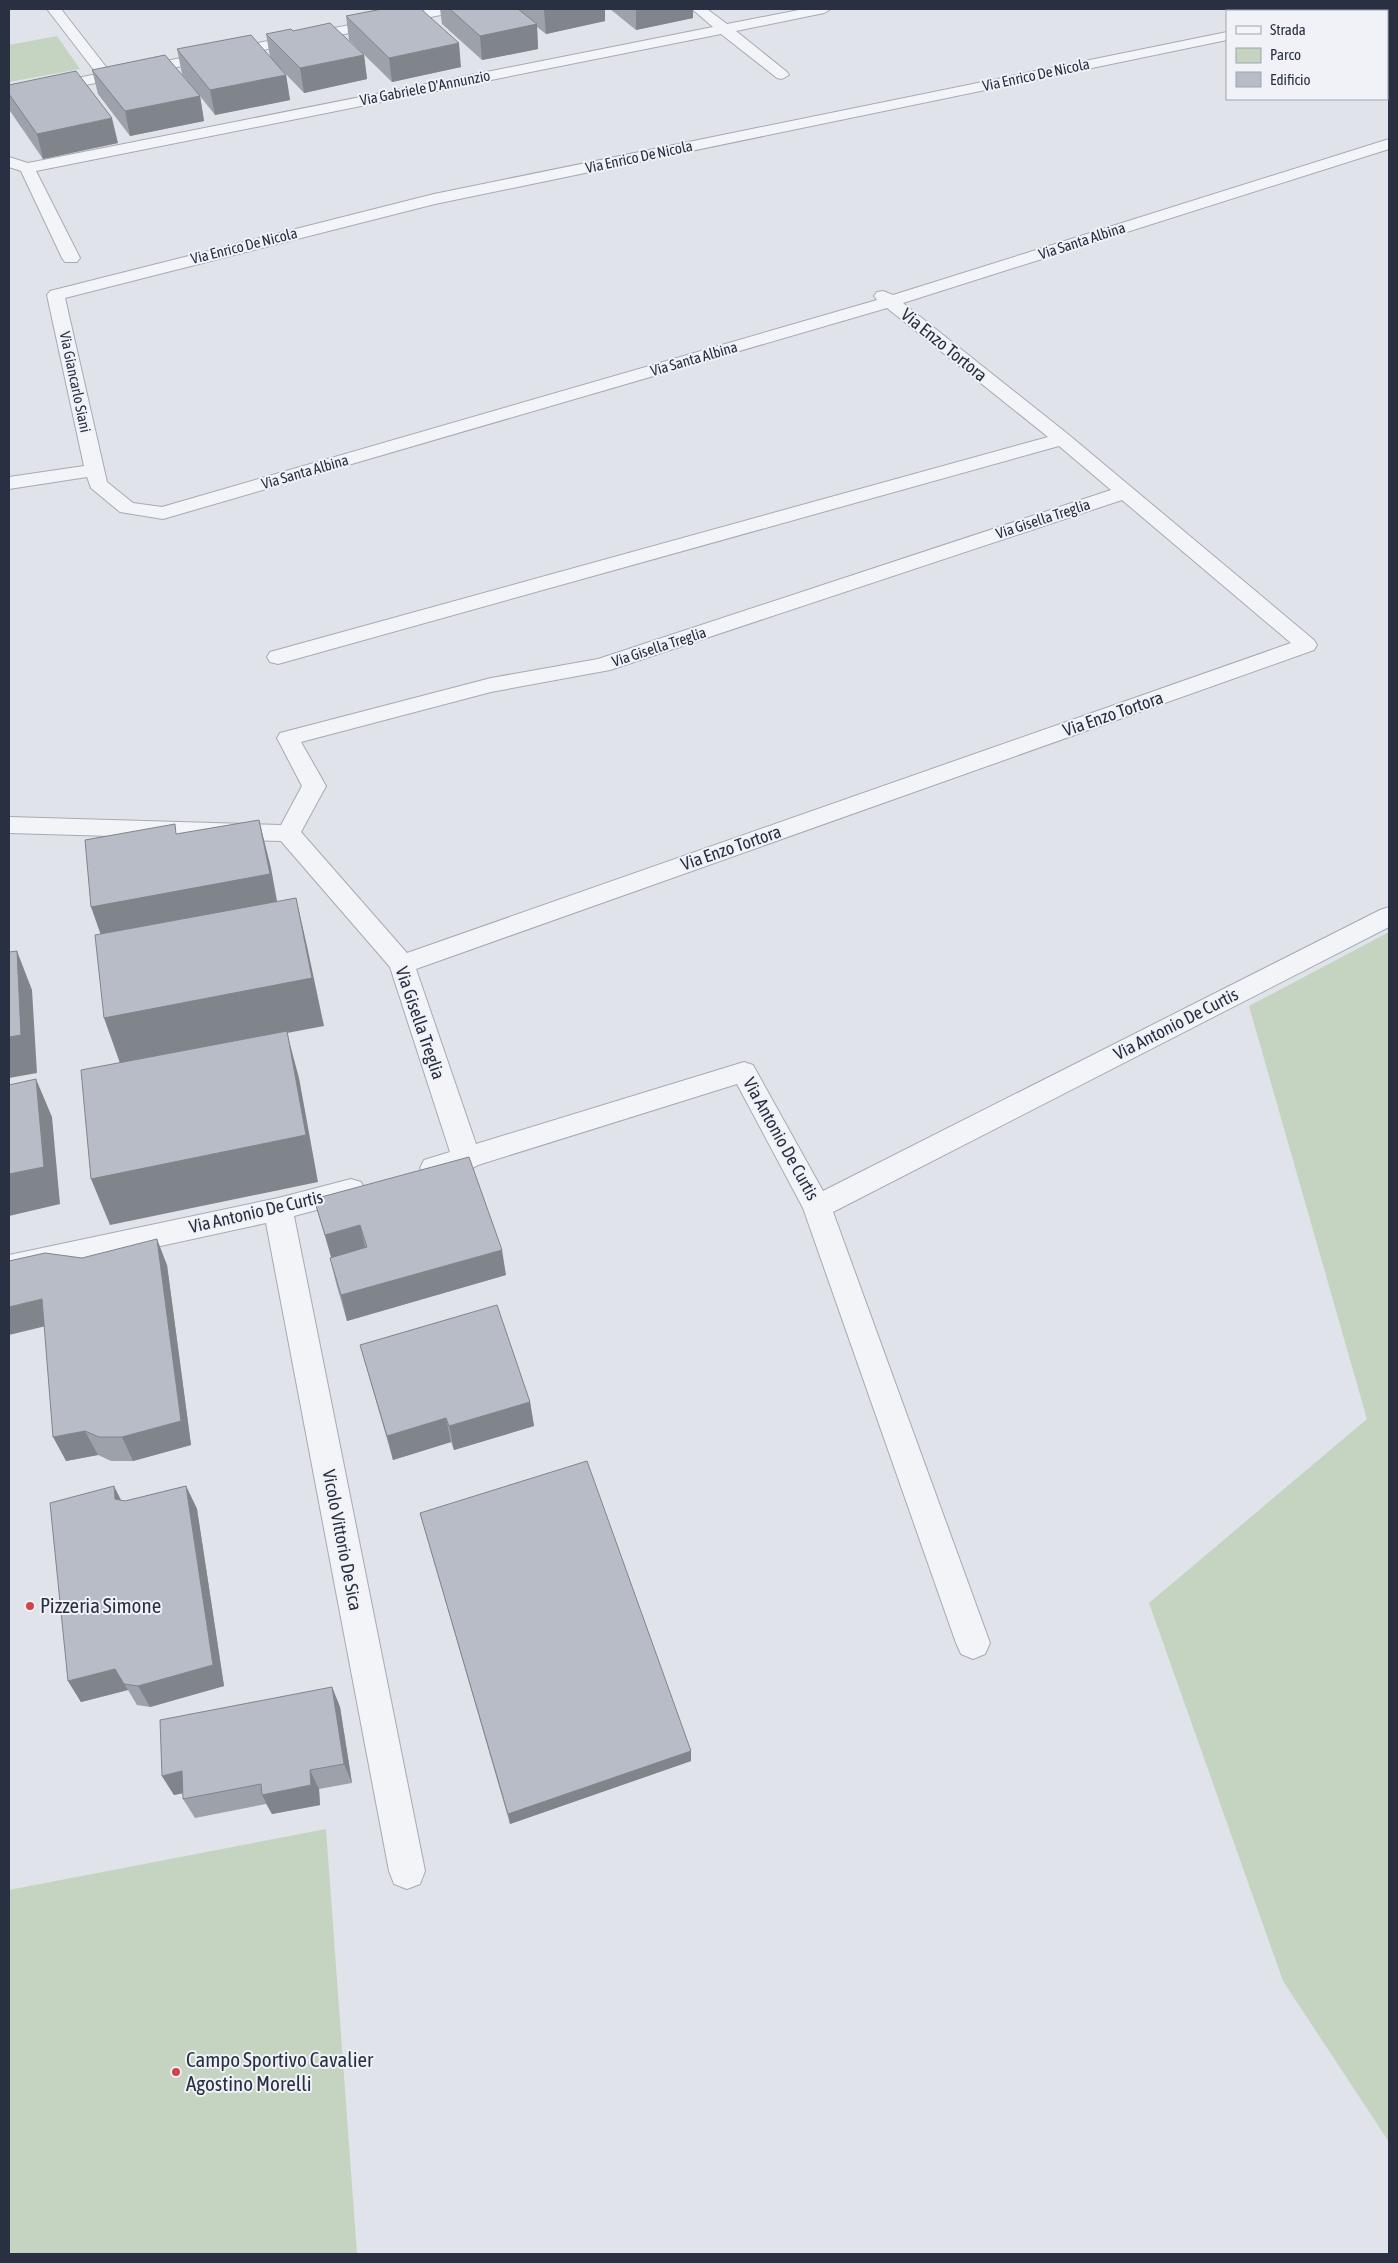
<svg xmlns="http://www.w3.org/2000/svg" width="1398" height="2263" viewBox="0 0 1398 2263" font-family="'Asap Condensed',sans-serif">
<rect width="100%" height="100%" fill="#e0e3ea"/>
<path fill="#c4d4c1" d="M57 36 80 69 9 82V45Z
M1389 932V2142L1283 1981 1149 1603 1367 1419 1249 1006Z
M326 1829 357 2254H9V1890Z"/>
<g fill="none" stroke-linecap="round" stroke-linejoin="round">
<defs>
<path id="minor" d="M47 9H61L110 72 431 9H458L451 13 9 100V92L97 74Z
M692 9H707L727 24 804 9H831L824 13 736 31 787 72 789 75 782 79 777 78 721 34 36 171 80 258 77 262H65L62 258 21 171 9 167V157L28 163 713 27Z
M1342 9H1368L1366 11H1341Z
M1227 32V40L435 204 65 298 107 482 133 503 162 507 877 300 874 296 877 292 883 291 893 295 1389 139V149L903 303 1069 435 1314 640 1317 645 1314 650 416 969 476 1144 744 1062 753 1065 823 1191 1380 910 1389 907V927L833 1212 990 1643 985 1654 973 1659 961 1654 956 1643 803 1208 737 1084 478 1165 467 1171 463 1170 434 1179 424 1176 420 1168 424 1160 450 1152 390 967 281 841 9 833V817L281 825 302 786 277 738 280 733 491 678 598 659 1111 490 1059 446 278 664 270 662 267 657 270 652 1048 437 887 308 163 519 120 512 91 488 87 477 9 489V477L84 466 47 295 50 291 434 194ZM1122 500 1291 643 407 953 301 832 326 786 301 742 491 692 610 670Z
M351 1179 361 1182 365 1190 361 1198 294 1216 425 1871 420 1884 407 1889 394 1884 389 1871 266 1223 9 1279V1255L278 1198Z"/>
</defs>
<use href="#minor" stroke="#a5aab4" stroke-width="2"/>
<use href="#minor" fill="#f3f4f8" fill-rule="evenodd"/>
</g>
<path fill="#9da2aa" d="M440 9H605V21L546 34 537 27 538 49 482 60 442 24Z
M610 9H693V18L636 30Z
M346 16 461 67 392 82 349 40Z
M293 31 364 55 367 79 304 93 279 67 286 75 290 100 215 115 200 96 204 121 130 136 98 94 92 70 196 92 182 74 177 49 270 57 266 34Z
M9 85 118 143 43 159 10 111 9 106Z
M314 1199 506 1275 347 1321 336 1283 330 1258 331 1257Z
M82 1258 167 1265 191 1445 133 1461H111L98 1455 66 1461Z
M360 1345 530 1402 534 1426 454 1450 451 1442 393 1460Z
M186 1486 197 1509 224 1686 150 1707 137 1705 128 1690 81 1702 68 1681 121 1500 125 1501Z
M420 1513 691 1751V1761L510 1824Z
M332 1687 340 1707 352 1783 319 1789 320 1805 272 1814 266 1804 195 1818 183 1799V1793L174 1795 162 1776Z"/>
<path fill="#80848b" d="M551 9H605V21L546 34 544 10Z
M636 9H693V18L636 30Z
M537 24 538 49 482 60 480 36Z
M459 43 461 67 392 82 389 58Z
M364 55 367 79 304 93 300 68Z
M286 75 290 100 215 115 210 90Z
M200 96 204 121 130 136 125 111Z
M112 118 118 143 43 159 37 134Z
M259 820 271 868 281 923 108 955 91 907Z
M296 898 307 946 324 1026 287 1033 299 1078 318 1182 110 1225 91 1179 121 1066 104 1018Z
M17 951 32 990 37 1073 9 1078V1037Z
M36 1079 52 1117 60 1204 9 1216V1174Z
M360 1225 366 1251 332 1260 325 1235Z
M157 1239 167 1265 191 1445 133 1461 122 1437Z
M502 1250 506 1275 347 1321 341 1295Z
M42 1299 54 1324 9 1335V1307Z
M530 1402 534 1426 454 1450 449 1426Z
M446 1418 451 1442 393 1460 387 1436Z
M85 1431 98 1455 66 1461 53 1437Z
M114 1486 126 1510 115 1499Z
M186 1486 197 1509 224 1686 150 1707 138 1686Z
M115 1669 128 1690 81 1702 68 1681Z
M332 1687 340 1707 352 1783 344 1764Z
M691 1751V1761L510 1824 508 1814Z
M310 1770 319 1789 320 1805 272 1814 262 1795Z
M182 1771 194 1791 174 1795 162 1776Z"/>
<path fill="#b7bcc6" stroke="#80848b" d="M382 9H421L459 43 389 58 346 16Z
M450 9H518L537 24 480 36Z
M330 23 364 55 300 68 266 34 291 29 293 31Z
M251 35 286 75 210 90 177 49Z
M165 55 200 96 125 111 92 70Z
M76 71 112 118 37 134 9 94V85Z
M259 820 270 874 91 907 85 840 175 824 176 834Z
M296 898 312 978 104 1018 95 935Z
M17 951 21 1035 9 1037V952Z
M287 1031 306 1135 91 1179 81 1070Z
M36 1079 44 1167 9 1174V1085Z
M469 1157 502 1250 341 1295 330 1258 367 1247 360 1225 325 1235 314 1199Z
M157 1239 181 1421 122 1437H99L85 1431 53 1437 42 1299 9 1307V1261L45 1253 82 1258Z
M497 1305 530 1402 449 1426 446 1418 387 1436 360 1345Z
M587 1461 691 1751 508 1814 420 1513Z
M114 1486 115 1499 125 1501 186 1486 213 1665 138 1686 124 1684 115 1669 68 1681 50 1503Z
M332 1687 344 1764 310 1770 311 1785 262 1795 261 1784 183 1799 182 1771 162 1776 160 1720Z"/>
<g fill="#d1434d" stroke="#f0f2f7" stroke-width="2">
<circle cx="30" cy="1606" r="5"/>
<circle cx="176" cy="2072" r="5"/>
</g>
<g text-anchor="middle" stroke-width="4" stroke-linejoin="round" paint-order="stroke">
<g font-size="15" fill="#283041" stroke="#f0f2f7">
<text transform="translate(1036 75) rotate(-12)" y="5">Via Enrico De Nicola</text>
<text transform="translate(425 88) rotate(-11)" y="5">Via Gabriele D'Annunzio</text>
<text transform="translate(639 157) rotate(-12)" y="5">Via Enrico De Nicola</text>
<text transform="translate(1082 241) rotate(-18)" y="5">Via Santa Albina</text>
<text transform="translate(244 246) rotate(-14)" y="5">Via Enrico De Nicola</text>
<text transform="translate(694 359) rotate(-16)" y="5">Via Santa Albina</text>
<text transform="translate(75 382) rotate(78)" y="5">Via Giancarlo Siani</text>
<text transform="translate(305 472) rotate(-16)" y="5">Via Santa Albina</text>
<text transform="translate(1043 519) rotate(-18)" y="5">Via Gisella Treglia</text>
<text transform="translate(659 647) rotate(-18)" y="5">Via Gisella Treglia</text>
</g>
<g font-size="18" fill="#283041" stroke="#f0f2f7">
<text transform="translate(944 345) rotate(39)" y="6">Via Enzo Tortora</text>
<text transform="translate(1113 714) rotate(-19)" y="6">Via Enzo Tortora</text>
<text transform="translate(731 848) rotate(-19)" y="6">Via Enzo Tortora</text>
<text transform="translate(420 1023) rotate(71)" y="6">Via Gisella Treglia</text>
<text transform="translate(1176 1024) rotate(-27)" y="6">Via Antonio De Curtis</text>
<text transform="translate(781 1139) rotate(61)" y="6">Via Antonio De Curtis</text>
<text transform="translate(256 1212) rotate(-13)" y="6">Via Antonio De Curtis</text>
<text transform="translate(342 1540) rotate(79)" y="6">Vicolo Vittorio De Sica</text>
</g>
<g font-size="21" fill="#283041" stroke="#f0f2f7" text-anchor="start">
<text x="40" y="1613">Pizzeria Simone</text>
<text x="186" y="2067">Campo Sportivo Cavalier<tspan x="186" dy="24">Agostino Morelli</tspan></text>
</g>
</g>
<rect width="1398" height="2263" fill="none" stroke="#283041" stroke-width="20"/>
<rect x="1226" y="10" width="162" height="90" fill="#f0f2f7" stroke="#a0a4ae"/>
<rect x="1236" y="26" width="25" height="8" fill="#f3f4f8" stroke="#a0a4ae"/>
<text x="1270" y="35" font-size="15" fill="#283041">Strada</text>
<rect x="1236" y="48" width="25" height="15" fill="#c4d4c1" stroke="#a0a4ae"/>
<text x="1270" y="60" font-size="15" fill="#283041">Parco</text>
<rect x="1236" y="72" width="25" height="15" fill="#b7bcc6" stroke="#a0a4ae"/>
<text x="1270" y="85" font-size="15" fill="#283041">Edificio</text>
</svg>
